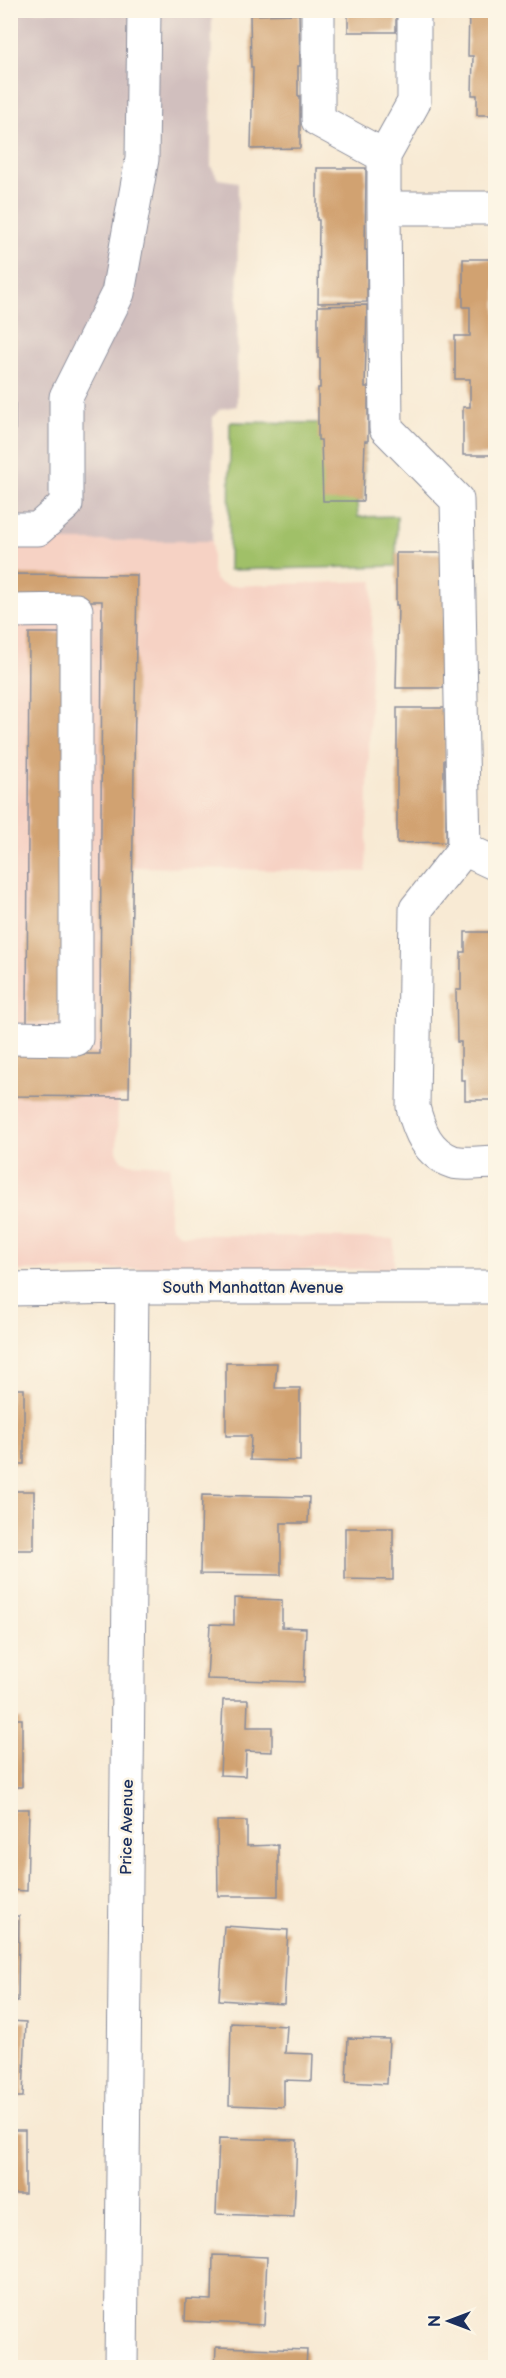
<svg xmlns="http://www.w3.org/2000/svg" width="506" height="2378" viewBox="0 0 506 2378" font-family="'Balsamiq Sans',sans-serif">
<rect width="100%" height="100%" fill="#fcf5e5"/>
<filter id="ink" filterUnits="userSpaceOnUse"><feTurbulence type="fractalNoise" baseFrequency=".0167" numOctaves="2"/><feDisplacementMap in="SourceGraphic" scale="12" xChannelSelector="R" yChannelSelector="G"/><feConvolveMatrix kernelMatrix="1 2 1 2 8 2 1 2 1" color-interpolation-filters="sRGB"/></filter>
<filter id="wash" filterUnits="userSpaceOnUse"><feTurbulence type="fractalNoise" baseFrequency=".008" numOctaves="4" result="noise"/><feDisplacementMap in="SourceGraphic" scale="24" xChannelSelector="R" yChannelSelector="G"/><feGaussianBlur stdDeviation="1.35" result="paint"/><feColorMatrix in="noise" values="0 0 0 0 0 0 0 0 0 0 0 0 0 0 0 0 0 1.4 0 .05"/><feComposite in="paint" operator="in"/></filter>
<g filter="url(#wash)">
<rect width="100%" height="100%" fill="#f8ead4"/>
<path fill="#f6d2c4" d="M10 541H212V570L215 579 219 583 230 586 373 581 366 872 139 867H134L125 873 122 883 117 1153 123 1161 128 1163 170 1165 169 1219 172 1228 180 1234 394 1239V1269H111L11 1271Z"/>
<path fill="#d1bfbe" d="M11 11H212L211 166 218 179 238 182 237 406 220 409 213 417 212 541H11Z"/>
<path fill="#a0c068" stroke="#5e7863" stroke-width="1.5" d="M230 422 318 423 365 441 363 501H357L358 517 397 516 396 566 229 570Z"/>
<g id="blocks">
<path fill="#d1a271" d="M10 10H15V491H10Z
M348 10H396V32H348Z
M469 10H496V115H477V95H472L473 56H468Z
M299 14 300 66H298V96H300V148L251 149 253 67H251L250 15Z
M317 168H366L365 250H367V302L318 303 319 220H317Z
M463 259H496V455H463V407H470V379H455V336H470V307H463Z
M367 305 365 387H368V441H365L363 501H323L321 440H318V388H320V358H318V306Z
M396 553H445V688H396L398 605H396Z
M10 574 137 575 129 1097 10 1096V1054H100L102 601H10Z
M29 633H66L64 1023H27Z
M397 708H445L446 760H444V789H446V842L397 843Z
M465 932H496V1100H465V1080H461V1042H457L456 990H461V952H465Z
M226 1363H277L275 1388H300V1461L250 1460 251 1436H226Z
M10 1389H24V1464H10Z
M10 1491H34V1550H10Z
M202 1495 309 1497 308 1523H281V1575L200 1574Z
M345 1528H393V1580L345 1579Z
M234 1598 282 1600V1627L306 1628 304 1682 207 1679 210 1624 234 1625Z
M10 1603H16V1651H10Z
M223 1700H248L247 1727H272V1752L246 1751 245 1776 220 1775Z
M10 1719H22V1787H10Z
M10 1809H29L27 1891 10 1890Z
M217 1821H247V1846L278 1845V1896H218Z
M10 1916H19L18 2001H10Z
M224 1926 288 1930 284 2004 219 2000Z
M10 2021 26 2022 23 2097H10Z
M231 2023 287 2026 285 2053 313 2054 312 2081 284 2080V2107L229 2105Z
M348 2038 389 2039 387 2084 346 2082Z
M10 2130H25V2194H10Z
M219 2138 297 2140 294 2217 216 2214Z
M213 2255 267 2257 264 2325 185 2321 186 2299 212 2300Z
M216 2347 307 2350 306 2368H215Z"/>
</g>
</g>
<g filter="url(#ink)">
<use href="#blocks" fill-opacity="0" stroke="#8a8c99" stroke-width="1.5"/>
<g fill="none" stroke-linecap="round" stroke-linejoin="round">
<defs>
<path id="minor" d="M318 10V120L384 156
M414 10V102L384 156V208H496
M384 208 386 428 457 500 464 849 416 909 413 1107C419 1130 427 1153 453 1162 465 1165 483 1162 496 1162
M10 529H38L66 504V397L118 293 142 159 144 10
M10 611 76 610V1039L10 1038
M464 849 496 864
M10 1289 132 1287H496
M121 2368 132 1287"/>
</defs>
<use href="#minor" stroke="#8a8c99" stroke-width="35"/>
<use href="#minor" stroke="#fff" stroke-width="33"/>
</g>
</g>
<g text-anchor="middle" stroke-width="5" stroke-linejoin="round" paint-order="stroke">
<g font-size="16" fill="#1b2f5e" stroke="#fcf5e5">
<text x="253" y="1293">South Manhattan Avenue</text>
<text transform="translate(126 1827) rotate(-89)" y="6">Price Avenue</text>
</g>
</g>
<rect width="506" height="2378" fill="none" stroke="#fcf5e5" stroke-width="36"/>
<g transform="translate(449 2321) rotate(270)" stroke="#fcf5e5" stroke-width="4.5" paint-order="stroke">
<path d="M0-4.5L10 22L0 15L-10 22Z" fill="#1b2f5e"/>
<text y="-9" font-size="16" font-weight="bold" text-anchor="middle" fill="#1b2f5e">N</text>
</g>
</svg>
